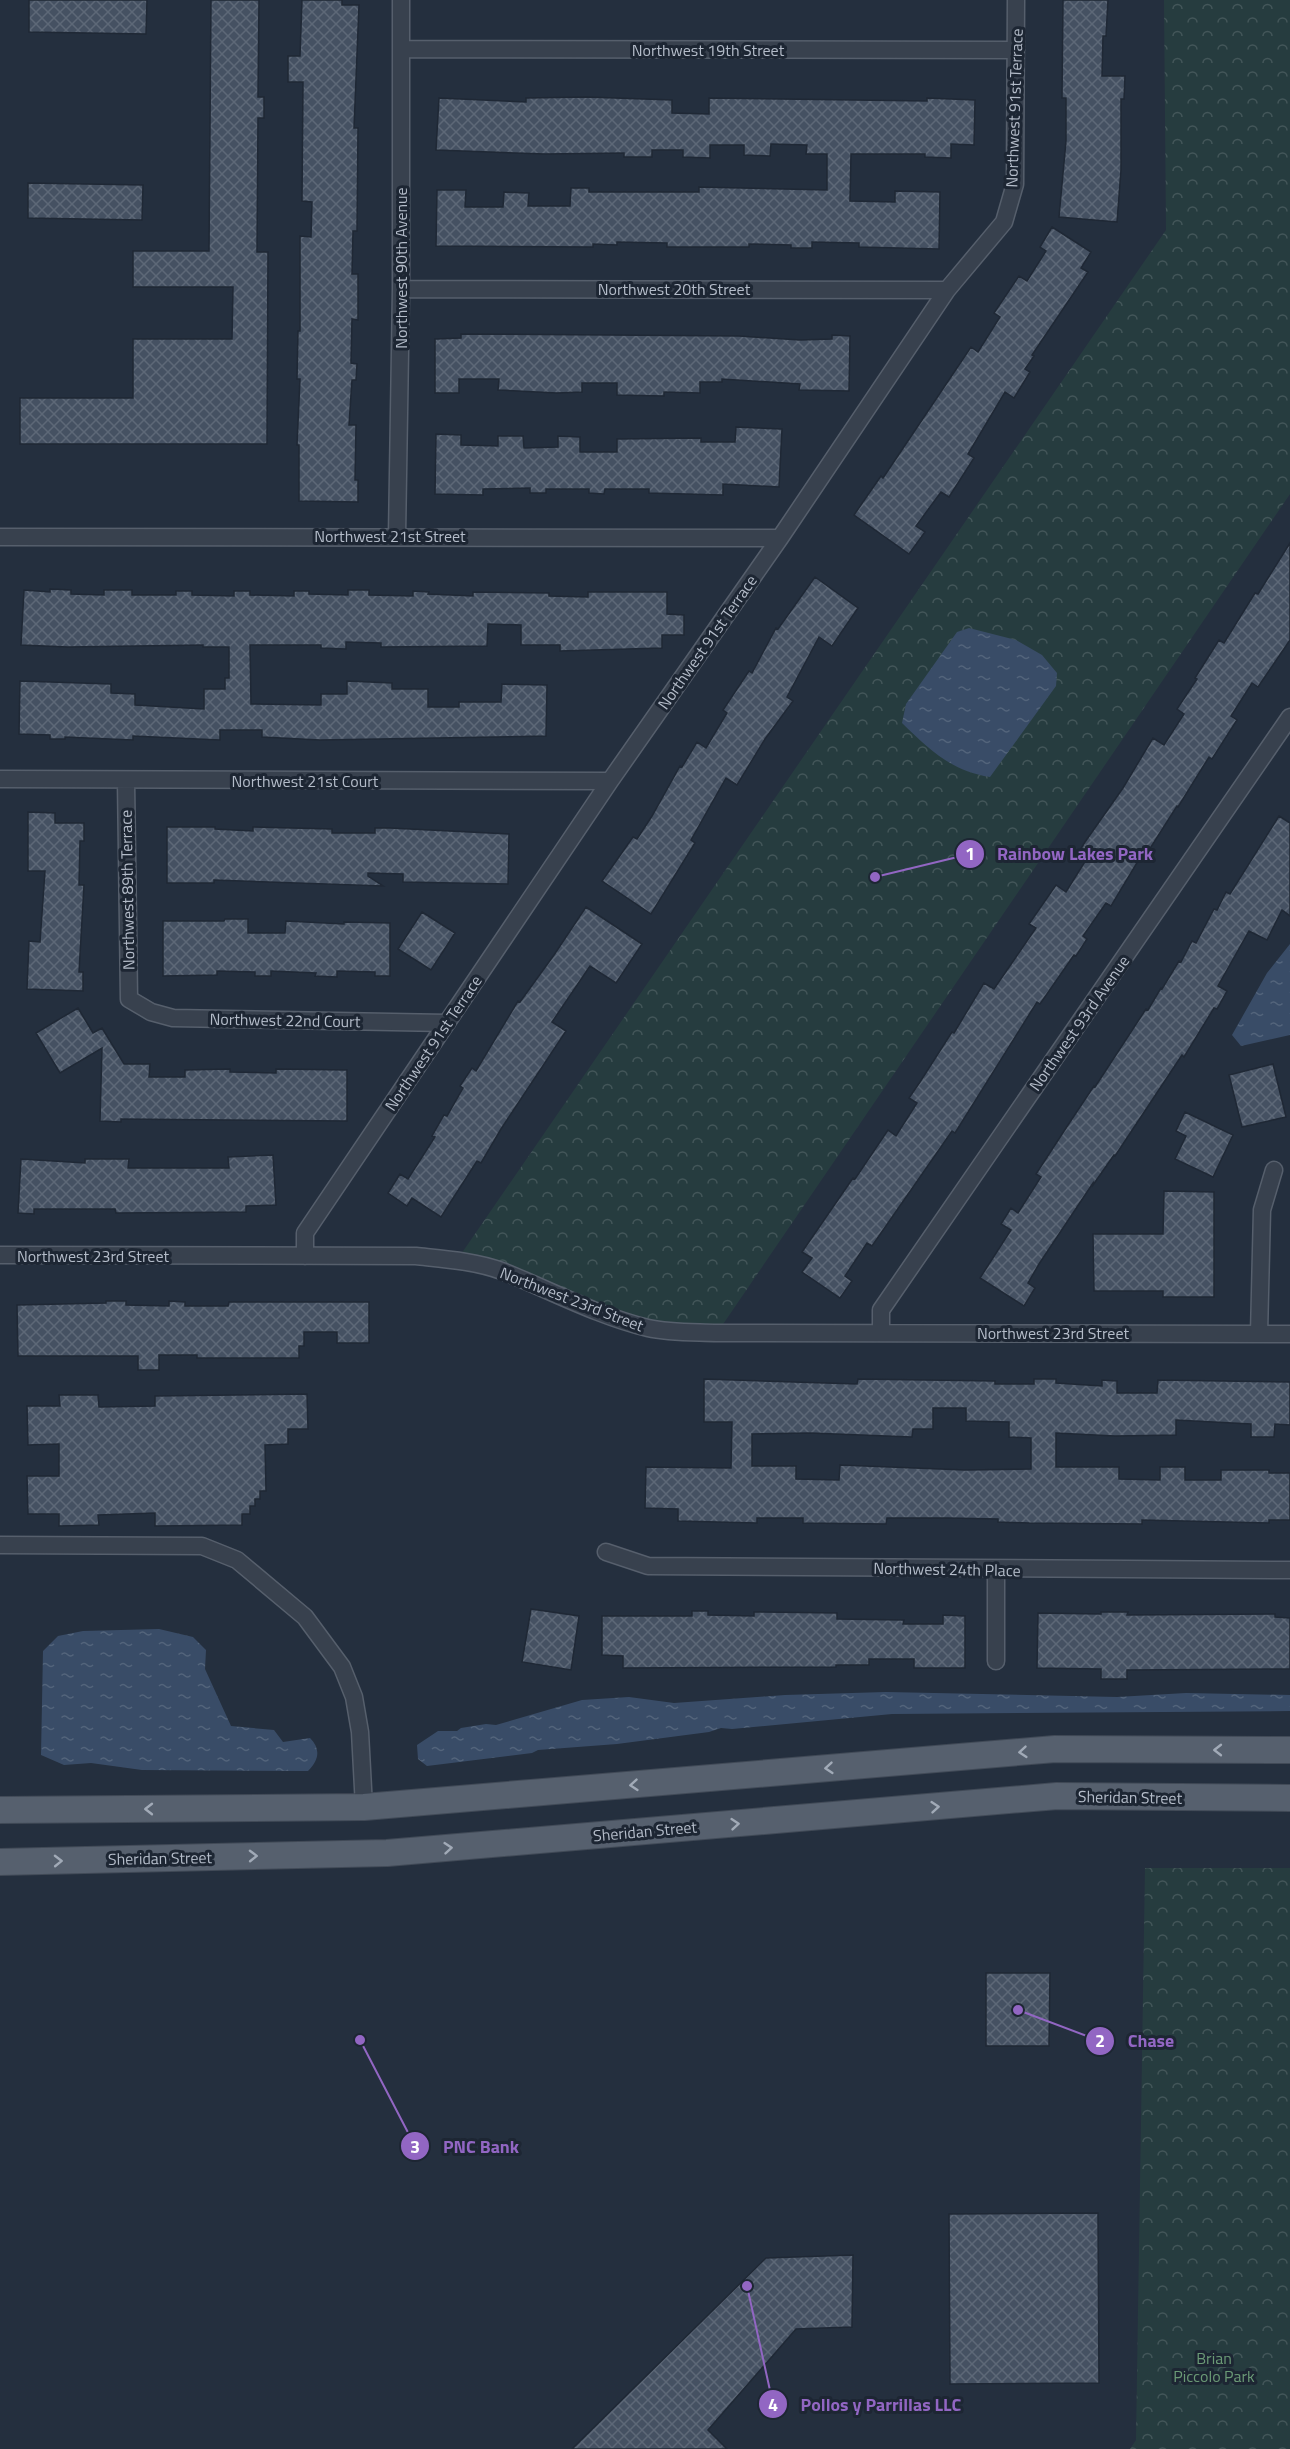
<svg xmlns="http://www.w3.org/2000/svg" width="1290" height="2449" viewBox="0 0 1290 2449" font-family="'Titillium Web',sans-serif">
<defs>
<pattern id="park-crowns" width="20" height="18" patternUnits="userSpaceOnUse" patternTransform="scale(1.5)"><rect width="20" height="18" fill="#263c3f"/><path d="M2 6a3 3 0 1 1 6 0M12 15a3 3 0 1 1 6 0" fill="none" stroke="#435659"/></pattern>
<pattern id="water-ripples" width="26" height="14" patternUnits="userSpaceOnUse" patternTransform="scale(1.5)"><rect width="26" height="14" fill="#394c67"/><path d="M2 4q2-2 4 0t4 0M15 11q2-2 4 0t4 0" fill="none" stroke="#53647b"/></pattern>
<pattern id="building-cross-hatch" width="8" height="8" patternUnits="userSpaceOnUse" patternTransform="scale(1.5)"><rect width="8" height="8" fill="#455162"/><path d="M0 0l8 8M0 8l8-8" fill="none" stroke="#5d6877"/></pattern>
</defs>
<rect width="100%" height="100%" fill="#242f3e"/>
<path fill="url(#park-crowns)" d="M1164 0H1290V494L717 1333 674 1331 457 1260 1166 230Z
M1145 1868H1290V2449H1130L1136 2440Z"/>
<path fill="url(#water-ripples)" d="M969 628 1016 640 1042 655 1057 673 1056 686 990 777C951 771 930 750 902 723L906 704 957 632Z
M1290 944V1035L1241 1046 1232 1035 1267 973Z
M159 1629 193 1637 206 1650 205 1669 231 1726 274 1730 283 1742 310 1738C321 1749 319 1760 308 1771L142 1770 91 1763 64 1765 41 1755 43 1651 58 1636 83 1631Z
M886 1692 1117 1697 1186 1693 1290 1695V1711L892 1714 732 1729 721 1728 709 1732 617 1744 538 1750 532 1753 427 1766 418 1759 417 1745 438 1731H457L461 1728 486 1724 496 1725 582 1700 629 1697 674 1703 785 1695Z"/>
<path fill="url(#building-cross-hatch)" stroke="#1f2835" stroke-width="1.5" fill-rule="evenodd" d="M29 0H147L146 34 29 32Z
M211 0H259L258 97H264V118H258L257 252H268L267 444H20V398H133V339H232L233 287H133V251H209Z
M302 0H342V5H359L354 128H358L357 231H353L352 274H358V320L352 319 351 363 357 364 356 380H352L349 425H356L355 480H358V502L299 501V445H297L300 379H297L298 331H300V236L311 237 312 202 302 201 303 82H288V56H300Z
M1063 0H1108L1106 36H1103L1102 76H1125L1124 99H1121V170L1117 222 1059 217 1066 141V98H1062Z
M587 97 672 100V113L709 114V98L927 101V98L975 100 974 145 951 144V158L925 157V154H851L850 201 895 202V191L940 192 939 249 859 247V243L812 242V248H791V245L749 244V247H667V243L617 242V245L593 244V247L436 246 437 190H466L465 207H503L504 192 529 193 528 206H570L571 188H589V192H699V187L827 190V154H806L807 145 771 144 770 156 744 155V145H710V158L683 157V150H652V157H624V153L545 154 436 150 439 98 526 102V98Z
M28 183 143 185 142 220 28 218Z
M1052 227 1091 252 1081 268 1088 272 1032 355 1034 356 1025 369 1030 372 1014 398 1005 392 968 454 974 458 949 497 941 492 916 526 925 532 909 554 854 515 881 476 883 478 971 347 978 352 1000 317 994 313 1019 276 1027 281 1046 251 1040 247Z
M461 334 739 336 800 340 832 339V335L850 336 849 391 799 390 800 384 722 379V382H700V393L664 392V396L617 395V383H582V392L557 393 498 390 499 379H459V393H435V339L461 338Z
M736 427 782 429 779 487 723 484V495L649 493V489H605L604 494 589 493V489H546V493H530V488L483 489V495L435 494 436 434 461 435V445L498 446V436H523L524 448 558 447V436L580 437V452H617V439L701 438V442H735Z
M1290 543V640L1258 687 1252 683 1231 716 1237 720 1212 759 1209 757 1178 807 1177 806 1144 858 1141 856 1111 906 1106 903 1083 936 1087 939 1076 956 1074 955 1040 1004 1037 1002 955 1133 952 1131 872 1246 867 1243 845 1276 852 1281 840 1298 802 1272 812 1258 802 1252 853 1178 855 1179 888 1130 896 1136 917 1103 909 1098 920 1082 952 1032 954 1033 984 983 994 989 1036 928 1029 924 1056 885 1066 892 1086 860 1077 855 1085 842 1123 788 1153 738 1164 745 1184 714 1177 709 1197 679 1195 678 1219 640 1224 643 1255 593 1258 594Z
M815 577 858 608 832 646 819 637 787 697 793 701 765 739 737 785 726 778 691 840 695 843 651 914 602 881 633 837 637 839 652 816 680 766 682 767 697 742 706 748 727 713 723 710 749 671 752 673 776 628 778 629Z
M50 589 71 590V594L104 595V590H132V595H176V591H192V595L234 596V591H250V595L294 596V591H309V594L348 595V590H369V595L413 596V591L429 592 428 594 473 596V592L549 593V596L588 597V592H667V614L684 615V635H662V648L560 651V645H521V625L488 624 487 646 381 647V643L346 642V649L321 648V645H250L251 704 321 705V694H347V681L392 683V689H428V707H459V702H501L502 684 547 685 546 736 320 740 262 737V730H220V740L133 736V740L65 737V739H50V735L19 734 20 681 111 684V693L135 694V705L204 709V689H225V678H229V647H203V645L68 647 21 645 24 590 50 592Z
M28 812 55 813V823H84V841H80L79 885H84L79 972H83V991L27 989 29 941 40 942 45 871H28Z
M1279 816 1290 823V916L1282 910 1267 940 1249 931 1218 986 1227 991 1217 1009 1214 1008 1184 1057 1182 1055 1115 1156 1114 1155 1093 1185V1183L1039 1264 1028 1283 1035 1288 1024 1306 980 1278 1011 1230 1001 1224 1011 1208 1018 1213 1041 1177 1036 1174 1068 1125 1094 1086 1095 1087 1146 1009 1148 1010 1161 988 1162 989 1179 961 1181 962 1192 941 1196 943 1214 909 1217 910 1226 892 1230 894Z
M167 827H215V829L253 831V827L332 829V833H375V828H390L509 834 508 884 403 882V874L368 873V876L383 886 214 880V883H167Z
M586 907 642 944 616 983 590 966 552 1022 566 1031 501 1129 481 1163 477 1161 441 1217 412 1198 407 1206 388 1193 400 1174 408 1179 435 1137 432 1136 444 1115 447 1116 463 1088 460 1086 472 1068 476 1071 518 1001 520 1002 554 955Z
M422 912 455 933 431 970 398 949Z
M225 919H248V933H285L286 921 344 924V922L390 923V976H375V972L337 971V977L315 976 316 973 271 971V976H255V972L217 971V975L163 976V921H224Z
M78 1008 93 1033 102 1028 124 1064H150L149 1077H185V1070L230 1069V1072L276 1073V1069L347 1070V1121L121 1119V1122L100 1121 102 1048 60 1073 36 1033Z
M1273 1064 1286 1117 1242 1127 1229 1075Z
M1185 1112 1233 1135 1213 1177 1175 1159 1186 1136 1176 1131Z
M273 1155 276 1205 246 1206V1212L116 1213 115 1209H34V1214L18 1213 21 1159 85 1163V1159H129L128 1168H229L228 1157Z
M1164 1191 1214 1192V1297H1163V1291H1094L1093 1234H1163Z
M106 1301H126V1305L169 1306V1301L185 1302V1306H228L229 1302H369V1343H337V1332H304V1346H299V1358H197V1355H159V1370H138V1356H18L17 1305 106 1303Z
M704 1379 857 1384 858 1379 995 1381V1384H1034V1379H1056V1383L1102 1386V1380L1117 1381V1393H1157L1158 1380 1290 1382V1425L1275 1424 1274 1437H1251V1424L1176 1420V1435L1115 1436 1056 1433V1467H1119V1479L1160 1480V1467H1185V1480H1221V1470H1269V1473H1290V1520H1269V1523L1142 1520V1524L1029 1523 998 1522V1519L948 1518H887L886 1524 803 1523V1518H757V1523L678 1521V1509L645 1508 646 1467 731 1468 732 1422H704ZM933 1408H966V1421L1009 1422V1437L1031 1438V1469L965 1470 840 1465 839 1480 796 1479V1466H752V1434L810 1433 912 1437 913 1429H933Z
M307 1394 308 1429H288V1444L265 1445 266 1491H260V1499H255V1506H250V1514H242V1525L155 1526V1513L98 1515 99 1525 59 1526V1514H28L27 1476H59V1444L28 1445 27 1406H60L59 1395H98L99 1407 155 1406V1396Z
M531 1609 579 1616 571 1670 522 1662Z
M692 1611H708V1615L754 1616V1612L837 1613V1619L904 1620 903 1624H943V1615L965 1616V1668H914V1659H869V1665H836V1667L623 1668V1656L602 1655V1616H692Z
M1101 1612H1128L1127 1615 1275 1614V1617L1290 1618V1669L1127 1670V1679H1101V1669L1037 1668 1038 1613 1101 1614Z
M986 1973H1050L1049 2046H986Z
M1098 2213 1099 2383 950 2384 949 2214Z
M853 2255 852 2327 796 2329 708 2430 727 2449H572L766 2258Z"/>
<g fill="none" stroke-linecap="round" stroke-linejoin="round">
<defs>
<path id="street" d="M401 49 1016 50
M401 289 947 290
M397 536 401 289V0
M0 537 780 538
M0 779 610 781
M126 781 129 999 151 1012 173 1018 447 1023
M0 1255 416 1256C444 1259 475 1261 502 1271 550 1290 598 1316 648 1328 670 1333 695 1332 717 1333L1290 1334
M305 1256V1233L610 781 780 538 947 290 1004 222 1015 184 1016 0
M881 1333V1310L1290 717
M1259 1334 1262 1210 1274 1170
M0 1545 202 1546 237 1560 305 1617 342 1667 354 1697 360 1732 364 1807
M606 1552 648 1566 1290 1570
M996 1569V1661"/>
<path id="primary" d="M0 1810 364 1807 1055 1749 1290 1750
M0 1862 387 1853 1057 1796 1290 1798"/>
</defs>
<use href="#street" stroke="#565f6c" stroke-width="19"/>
<use href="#primary" stroke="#414a57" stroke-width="28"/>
<use href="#street" stroke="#38414e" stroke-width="16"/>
<use href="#primary" stroke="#56606e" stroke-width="26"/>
</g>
<defs><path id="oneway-chevron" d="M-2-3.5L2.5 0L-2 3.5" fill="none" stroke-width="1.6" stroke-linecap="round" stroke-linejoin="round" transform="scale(1.5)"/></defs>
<g stroke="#a1aab7">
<use href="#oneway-chevron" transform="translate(1218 1750) rotate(-180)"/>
<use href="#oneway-chevron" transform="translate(1023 1752) rotate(175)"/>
<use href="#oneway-chevron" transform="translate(829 1768) rotate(175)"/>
<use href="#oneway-chevron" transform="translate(634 1785) rotate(175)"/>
<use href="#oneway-chevron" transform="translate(935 1807) rotate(-5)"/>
<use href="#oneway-chevron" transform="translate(149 1809) rotate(180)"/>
<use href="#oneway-chevron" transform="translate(735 1824) rotate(-5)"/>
<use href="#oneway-chevron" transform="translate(448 1848) rotate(-5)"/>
<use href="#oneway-chevron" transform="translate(253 1856) rotate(-1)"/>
<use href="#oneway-chevron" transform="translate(58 1861) rotate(-1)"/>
</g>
<g text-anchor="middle" stroke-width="6" stroke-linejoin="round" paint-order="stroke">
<g font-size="16" fill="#b4bcc9" stroke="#1d2633">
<text x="708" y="56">Northwest 19th Street</text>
<text transform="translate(1014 108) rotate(-88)" y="6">Northwest 91st Terrace</text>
<text transform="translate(401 268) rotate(-90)" y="6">Northwest 90th Avenue</text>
<text x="674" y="295">Northwest 20th Street</text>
<text x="390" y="542">Northwest 21st Street</text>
<text transform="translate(707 642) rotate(-55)" y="6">Northwest 91st Terrace</text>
<text x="305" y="787">Northwest 21st Court</text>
<text transform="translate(127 890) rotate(-91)" y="6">Northwest 89th Terrace</text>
<text transform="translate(285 1020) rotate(1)" y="6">Northwest 22nd Court</text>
<text transform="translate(1079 1023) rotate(-55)" y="6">Northwest 93rd Avenue</text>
<text transform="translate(433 1043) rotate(-56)" y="6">Northwest 91st Terrace</text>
<text x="93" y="1262">Northwest 23rd Street</text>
<text transform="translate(572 1299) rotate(21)" y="6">Northwest 23rd Street</text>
<text x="1053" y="1339">Northwest 23rd Street</text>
<text transform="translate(947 1569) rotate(1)" y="6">Northwest 24th Place</text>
<text transform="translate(1130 1797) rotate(1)" y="6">Sheridan Street</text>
<text transform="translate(645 1831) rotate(-5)" y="6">Sheridan Street</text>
<text transform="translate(160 1858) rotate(-1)" y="6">Sheridan Street</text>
</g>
<g font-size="16" fill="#6b9a76" stroke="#1d2633">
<text x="1214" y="2364">Brian<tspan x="1214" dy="18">Piccolo Park</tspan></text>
</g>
</g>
<path fill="none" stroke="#9266c3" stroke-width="2" d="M875 877L970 854M1018 2010L1100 2041M360 2040L415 2146M747 2286L773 2404"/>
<g fill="#9266c3" stroke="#1d2633" stroke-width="2">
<circle cx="875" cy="877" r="6"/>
<circle cx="1018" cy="2010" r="6"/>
<circle cx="360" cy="2040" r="6"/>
<circle cx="747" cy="2286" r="6"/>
<circle cx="970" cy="854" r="15"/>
<circle cx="1100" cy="2041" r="15"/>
<circle cx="415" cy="2146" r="15"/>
<circle cx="773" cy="2404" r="15"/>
</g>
<g font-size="18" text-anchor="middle" font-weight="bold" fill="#fff">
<text x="970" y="860">1</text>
<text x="1100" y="2047">2</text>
<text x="415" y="2153">3</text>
<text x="773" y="2411">4</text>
</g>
<g font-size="18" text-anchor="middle" font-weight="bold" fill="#9266c3" stroke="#1d2633" stroke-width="6" stroke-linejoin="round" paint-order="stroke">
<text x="1075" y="860">Rainbow Lakes Park</text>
<text x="1151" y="2047">Chase</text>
<text x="481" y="2153">PNC Bank</text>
<text x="881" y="2411">Pollos y Parrillas LLC</text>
</g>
</svg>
